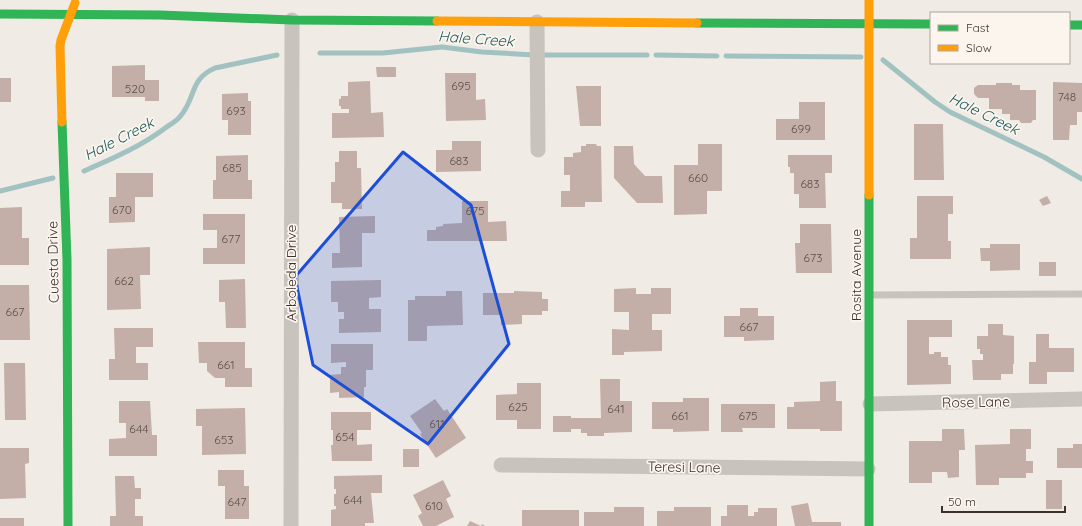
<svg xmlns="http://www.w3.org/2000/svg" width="1082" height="526" viewBox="0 0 1082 526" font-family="Quicksand,sans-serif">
<rect width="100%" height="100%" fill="#f0ebe5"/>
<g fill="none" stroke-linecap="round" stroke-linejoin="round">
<path stroke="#a1c2c1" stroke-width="5" d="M320 53H383L442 47 482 52 534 55
M544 55H647
M656 55 717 56
M726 56 861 57
M883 60 935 102 950 112 1044 157 1082 179
M84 171C114 158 142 146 168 126 173 123 179 119 182 114 196 96 190 79 215 68L277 55
M0 191 53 178"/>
</g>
<path fill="#c3afa7" d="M145 65V80H159V101H145V97H112V66Z
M376 67H396V77H377Z
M445 73H476V100L485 99 486 120 446 121Z
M0 78H11V102H0Z
M370 81 371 113 383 112 384 137 332 138V113H349V109H341V106H339V99H341V96H348V82Z
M1053 82 1082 83V112H1077V125H1070L1069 140H1053Z
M996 83H1012V85H1020V90H1036V120H1033L1031 123H1021L1019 120H1010V114H1002V109H989V98H978L974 94V88L978 85H996Z
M576 86H601V126H580Z
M248 93V101H251V135H228V120H222V94Z
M799 102H825V140H776V119H799Z
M914 124H943L944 180H914Z
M452 141H481V171L436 172V150H452Z
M586 144H596L597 146H601L602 202H585V207H561V191H570V175H564V157H573V153L581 152V146H586Z
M698 144H722V191H707V214L674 215V165H698Z
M614 146H633L634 164 645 176H662L663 203H637L614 178Z
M339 151H357V168H361L362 209H342V203H331V182H335V162H339Z
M248 155V180H252V199H213V180H216V156Z
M788 155H832V173H825L826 208H799V194H794V173H790V167H788Z
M116 173H153V197H135V222L109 223V197H116Z
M917 196H953V214H948V241H951V259H910V238H917Z
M1047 196 1051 203 1043 206 1039 200Z
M462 201H488V222L506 221 507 241H427V230H436V227L443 226V224L462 223Z
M22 207V238H29V265H0V208Z
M203 214H245V264H203V248H217V230H203Z
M375 216V233H362V267L332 268V253H340L339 217Z
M800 224H831L832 273H796L795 243H800Z
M990 244H1020V270L990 271V261H981L980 248H990Z
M150 247V275H140L141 309 107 310V249Z
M1039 262H1056V276H1039Z
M245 279 246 328H226L225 302H219V280Z
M381 280V297L369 298V309H381V332L339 333V319H344V312H338V302H331V281Z
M0 285H29L30 340H0Z
M636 288V294H651V288H671V314H652V330H662V351L624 352V355H612V329L629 330V312H614V289Z
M446 291H462L463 325 427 326V341H408V300H415V296H446Z
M514 291 542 292V299H548V311H542V315H522V324L501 325V315H483V293H514Z
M740 308H758V316H774V340L744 341V337H724V316H740Z
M907 320H952V337H929V354H934V352H941V357H948V365H951V384L907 385Z
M988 324H1003V335L1014 336V364H1013V374H1001V380H973L972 360H983V354H980V349H977V336H988Z
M114 328H153V347H136V363H148V380H109V359H115Z
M1036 334H1049V348H1074V372H1047V384H1029V362H1036Z
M198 342H245V368H252V387H225V378H215L207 371V363H199Z
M331 344H373V370H366V387H364V397L339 398V392L330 393V375L341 374V367H346V362L331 363Z
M4 363H25L26 420H5Z
M600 379H620V401H632V432L604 433V436H587V433H581V429H571V432H553V416H571V418H601Z
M836 381V401H842V431H820V429H787V407H794V402L820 401V382Z
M517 383H541V429H517V420H496V395L517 394Z
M683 398H709V431L673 432V429H652V402H683Z
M435 399 444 411 447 409 466 438 436 458 420 434 422 433 410 416Z
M119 401H150L152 435H157V456H109V439L126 438V423H119Z
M721 404H775V428H742L743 432H721Z
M245 408 246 454 202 455V426H196V409Z
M331 412H371V430H357V445L372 444V461H332L331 445H333V430H331Z
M942 429H964L965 450H959V477L948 478 947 472H932V483H909V441H942Z
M1010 429H1031V449H1026V461H1033V473H1026V478H999V485H976L975 445 1010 444Z
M1073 444H1082V468H1057V448H1073Z
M0 448H29V463L25 464 26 498 0 499Z
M403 449H419V467H403Z
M218 470H244V486H249V519H225V486H218Z
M382 475V493H371L374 523H365V526H331V510L336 509V506H334V494H336V489H334V476Z
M115 476H134L135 488H141V499H135V516H143V526H110V516H116Z
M443 480 451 496 446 499 454 517 436 526H423L418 516 422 513 413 495Z
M1046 480H1062V509H1046Z
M808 503 812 522H841V526H795L791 506Z
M727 505H748V516H754V512H758V508H777V526H721V516H727Z
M614 507H644V526H584V512H614Z
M674 507H711V526H657V511H674Z
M522 510H579V526H522Z
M0 518H24V526H0Z
M470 521 481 526 482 524 485 526H467Z"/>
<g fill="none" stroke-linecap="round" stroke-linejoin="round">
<path stroke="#c9c3be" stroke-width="7" d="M870 295 1082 294"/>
<path stroke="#c9c3be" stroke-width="15" d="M537 22 538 150
M870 404 1082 399
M501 465 868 469
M291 526 292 20"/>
<path stroke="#30b455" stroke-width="9" d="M0 14 160 15 292 20 437 21
M697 23 931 24
M1069 25H1082
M62 122 67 260 68 526
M869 195V526"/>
<path stroke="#ff9f0a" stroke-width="9" d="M869 0V195
M437 21 697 23
M62 122 60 46 61 40 75 3"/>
</g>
<path fill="#1d4ed8" fill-opacity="0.2" stroke="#1d4ed8" stroke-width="3" stroke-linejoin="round" d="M403 152 471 205 509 344 428 444 313 365 295 277Z"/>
<g text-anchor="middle" stroke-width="3.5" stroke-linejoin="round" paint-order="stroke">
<g font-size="12" fill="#5d504a">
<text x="461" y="90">695</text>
<text x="135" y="93">520</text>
<text x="1067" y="101">748</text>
<text x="236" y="115">693</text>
<text x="801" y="133">699</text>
<text x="459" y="165">683</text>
<text x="232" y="172">685</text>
<text x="698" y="182">660</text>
<text x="810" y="188">683</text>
<text x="122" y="214">670</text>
<text x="475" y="215">675</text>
<text x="231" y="243">677</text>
<text x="813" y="262">673</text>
<text x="124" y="285">662</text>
<text x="15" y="316">667</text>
<text x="749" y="331">667</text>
<text x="226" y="369">661</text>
<text x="518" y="411">625</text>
<text x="616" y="413">641</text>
<text x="680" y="420">661</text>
<text x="748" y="420">675</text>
<text x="437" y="428">611</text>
<text x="139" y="433">644</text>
<text x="345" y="441">654</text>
<text x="224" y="444">653</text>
<text x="353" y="504">644</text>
<text x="237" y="506">647</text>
<text x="434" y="510">610</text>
</g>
<g font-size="14" fill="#3b302b" stroke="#fbf5ee">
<text transform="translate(53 262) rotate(-91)" y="5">Cuesta Drive</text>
<text transform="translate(291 273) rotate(-90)" y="5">Arboleda Drive</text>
<text transform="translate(856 275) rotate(-90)" y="5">Rosita Avenue</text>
<text transform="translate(976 402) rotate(-1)" y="5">Rose Lane</text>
<text transform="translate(684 467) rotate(1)" y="5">Teresi Lane</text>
</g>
<g font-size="15" font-style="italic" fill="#1f5a5e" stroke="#fbf5ee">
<text transform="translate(476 39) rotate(4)" y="5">Hale Creek</text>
<text transform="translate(984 114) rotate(26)" y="5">Hale Creek</text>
<text transform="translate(119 139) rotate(-27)" y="5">Hale Creek</text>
</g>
</g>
<rect x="930" y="12" width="140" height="52" fill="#fbf5ee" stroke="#aea6a0"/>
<rect x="938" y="25" width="20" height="6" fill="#30b455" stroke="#aea6a0"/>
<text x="966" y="32" font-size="12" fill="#3b302b">Fast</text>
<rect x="938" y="45" width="20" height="6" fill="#ff9f0a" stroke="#aea6a0"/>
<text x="966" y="52" font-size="12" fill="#3b302b">Slow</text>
<path d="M942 506v6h123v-6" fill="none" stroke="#3b302b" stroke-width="2"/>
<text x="948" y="506" font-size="12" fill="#3b302b" stroke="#fbf5ee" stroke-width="3" paint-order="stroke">50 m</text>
</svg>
